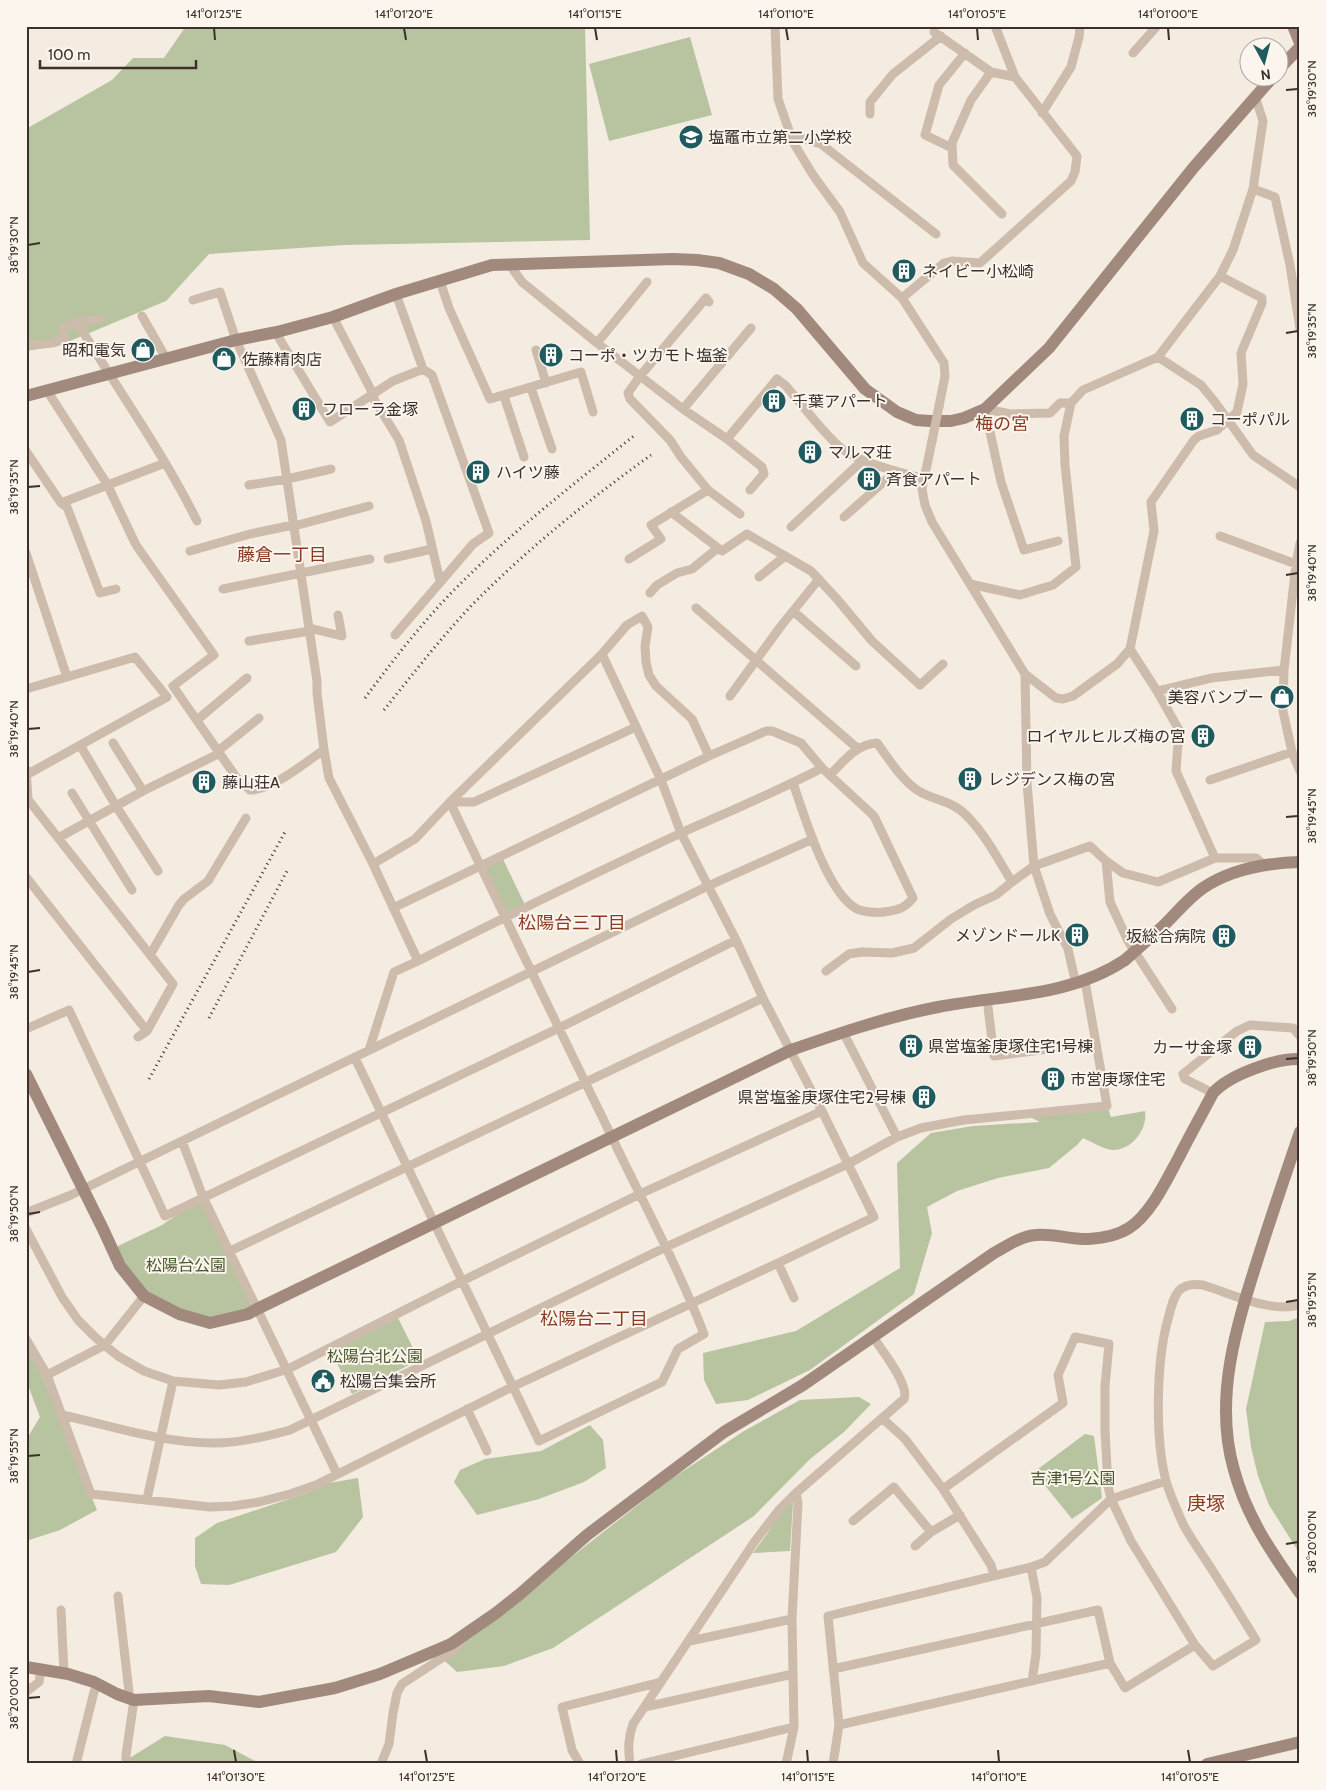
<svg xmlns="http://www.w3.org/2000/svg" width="1326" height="1790" viewBox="0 0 1326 1790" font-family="Cabin,'Noto Sans JP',sans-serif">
<rect width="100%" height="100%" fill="#f4ebe1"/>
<path fill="#b8c4a0" d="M186 26H585L590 240 344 245 209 254 166 301 58 346 26 351V129L112 80 133 58H164Z
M690 37 712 115 609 141 589 64Z
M501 855 526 907 504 917 480 866Z
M1107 1106 1111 1117 1145 1111C1148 1129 1132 1150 1113 1150 1104 1150 1091 1141 1083 1138L1077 1145 1049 1168 998 1178 957 1191 927 1207 932 1233 914 1294 810 1370 748 1400 716 1404 704 1380 703 1353 796 1331 900 1268 897 1163 931 1133 973 1126 1040 1122 1030 1117Z
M203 1197 257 1309 210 1323 144 1296 112 1249 162 1225Z
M1300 1317V1554L1269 1505 1258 1476 1251 1447 1246 1409 1265 1322 1289 1321Z
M398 1318 419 1360 352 1394 331 1351Z
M26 1347 42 1375 97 1510 60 1530 26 1541V1440L40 1417 26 1380Z
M859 1397 871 1404 844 1432 810 1459 754 1516 553 1648 504 1666 457 1672 438 1655 533 1587 671 1479 744 1431 800 1400Z
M590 1425 603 1440 606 1468 584 1482 539 1499 477 1515 454 1482 460 1470 485 1459 541 1451Z
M1085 1434 1094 1436 1102 1498 1072 1519 1034 1472Z
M358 1478 363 1517 336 1552 229 1585 201 1584 195 1566V1538L217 1523 307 1493 329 1483Z
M793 1503 790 1551 753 1553 769 1531 779 1510Z
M165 1736 225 1745 255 1761 256 1764H120Z"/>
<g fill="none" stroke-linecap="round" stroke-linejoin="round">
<path stroke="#cdbbac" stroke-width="9" d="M775 26 778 99 793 142 813 175 840 212 863 263 902 298 944 363 945 376 939 406
M934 32 991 72 1015 77
M1133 53 1157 26
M991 72 971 100 952 143 953 165 1002 214
M1042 113 1071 67 1079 37 1080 26
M870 114V102L893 74 941 36
M790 135 821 144 936 234
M952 148 925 135 939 85 965 53
M1253 189 1275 197 1290 265 1300 329
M509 264 522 282 597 343 683 409 727 439 777 379 785 385C802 404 822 432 841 448 858 463 901 472 924 479
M1220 276 1262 298V303L1241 353 1243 384 1237 412
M440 281 449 308 490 399 581 372 593 412
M902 298 944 263 952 261 980 263 1071 181 1075 172 1077 156 1015 77 995 26
M193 300 220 292 236 340 281 440 309 628 317 681V693L324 750 329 778 373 864 418 961 394 972 369 1050
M142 316 166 358
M333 317 371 390 375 401 399 440 426 521 440 581
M77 322C117 389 163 452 197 521
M277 332 279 338 330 422 393 381 423 369
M597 343 647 282
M26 345 53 343 64 337 63 328 77 322 100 319
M536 350 546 383
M1158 357 1201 385 1215 402 1253 455 1300 487
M531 388 552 449
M48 392 107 484 136 545 214 655 173 686 236 777 250 790C273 790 304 763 324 750
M504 396 524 457
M683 409 751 328
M727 439 762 467 764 474 750 490
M932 441 922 489 925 505 932 522 1025 674 1056 698 1063 699 1073 696 1117 664 1130 649 1154 531 1151 502 1194 440 1199 436 1217 430
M26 451 61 503 67 507 100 593 116 589
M249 485 287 479 331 469
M708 490 740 514
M61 503 165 463
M671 512 722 551 747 534 811 571 837 599 872 641 920 685 943 664
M844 517 896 471
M791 527 863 460
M1220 536 1296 564
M1058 541 1024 550 1001 482 985 409 1011 414 1050 413 1060 403H1071
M1300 543 1296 564 1284 670 1283 711 1292 752 1300 771
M190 551 250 534 293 525H298L369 506
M26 553 67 677
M388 559 432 549
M629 559 661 539 651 525 708 490 681 457 670 440 630 399 628 393 640 376 706 298 709 302
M759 577 784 557
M970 584 1020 595 1053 585 1076 567 1065 465 1064 436 1071 403 1083 390 1158 357 1220 276 1233 250 1253 189 1263 121 1255 96
M223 589 370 559
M650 593 657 585 677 573 692 569 718 548
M696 608 857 748
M793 611 856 666
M309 628 342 636 338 615
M395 635 473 544 489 533 432 375 423 369 396 294
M249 641 310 631
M1130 649 1157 691 1179 730 1176 771 1215 858
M1025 674 1027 783 1034 866 1050 914 1068 949 1076 984
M26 689 135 657 167 697 28 774
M1157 691 1211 678 1284 670
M730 696 781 626 819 579
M197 720 247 678
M113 743 143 791
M80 745 116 806 158 871
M26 769 28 799
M1210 780 1292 752
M72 793 132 890
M26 797 173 984 147 1031 138 1037
M58 838 143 791 216 755 218 751 259 718
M1106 861 1110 902 1128 941 1172 1009
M373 864 415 839 450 802 602 654 627 625 642 616 648 627 645 646 646 662 649 675 656 686 692 719 709 756
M26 877 147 1031
M1012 882 1034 866 1090 846 1106 861 1123 873 1158 882 1215 858H1256L1264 865
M393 908 709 756 766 731H772L801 743 822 768 874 816 913 898C904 909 898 910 884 912 877 913 863 912 857 909 827 893 804 815 793 783
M150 955 179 905 184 899 208 881 246 818
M418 961C505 917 593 874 681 833 728 812 776 792 822 768
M826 971 849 954 862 952 892 953 914 948 951 919 974 905 996 895 1012 882C998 859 985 834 966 815 953 801 932 800 917 790 901 779 889 759 877 743 855 745 845 760 830 775
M987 999 994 1056 1094 1043
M26 1029 69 1010 165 1216 559 1028 736 940
M843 1032 897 1137
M355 1058 539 1441 662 1382 678 1349 704 1334C677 1264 640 1197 608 1129 555 1020 502 912 450 802H474L636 727
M1213 1093 1185 1079 1183 1074 1237 1031 1250 1025 1293 1028 1300 1036
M182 1141 203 1197 337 1474
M26 1213 71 1195 182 1141 708 886 813 839
M26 1229 62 1297 78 1320 96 1338 118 1356 144 1371 173 1381 219 1385 246 1382 288 1369 462 1281 640 1194 822 1111
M230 1251 763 998
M778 1263 794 1298
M26 1339 47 1375 91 1494 210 1507 233 1506 259 1502 290 1494 316 1485 512 1387 778 1263 874 1217 822 1111 763 998 736 940 681 833 661 780 602 654
M47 1375 105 1345 144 1296
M467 1409 487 1451
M62 1415C112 1426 163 1443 214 1443 240 1443 265 1437 290 1430L666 1247 848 1164 897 1137 921 1128 964 1120 1107 1106 1085 981
M882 1418 905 1439 943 1489 991 1565 994 1575
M943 1489 1063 1403 1058 1375 1075 1337 1109 1344 1105 1386V1431L1108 1486 1111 1499 1131 1541 1195 1645 1213 1666 1256 1640C1240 1614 1224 1588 1207 1562 1199 1550 1190 1537 1183 1524 1177 1510 1170 1495 1166 1481 1155 1439 1156 1361 1168 1319 1174 1297 1176 1281 1203 1285 1232 1294 1270 1313 1300 1305
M147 1499 173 1381
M853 1521 894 1487 931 1532
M915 1546 931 1532 960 1515
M1031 1567 1037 1598 1036 1654 1032 1681
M118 1596 129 1692 126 1697
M61 1610 64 1674
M690 1641 792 1619
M833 1669 1098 1610 1110 1663 1125 1688 1195 1645
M26 1692 39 1682 41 1670
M645 1707 793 1674
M839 1725 1110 1663
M76 1764 94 1692 98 1684
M126 1764V1755L134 1700
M381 1764 389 1744 393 1713 397 1693 402 1684 451 1652 461 1642
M580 1764 572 1750 562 1707 661 1682
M630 1764C628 1749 628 1738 633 1724L755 1541 779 1510 796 1493 904 1399C910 1385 881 1349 873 1337
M641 1764 794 1727
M786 1764 794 1727 792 1619 798 1503 796 1493
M833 1764 839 1725 828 1616 1031 1567 1045 1562 1111 1499 1166 1481"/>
<path stroke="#a18a7d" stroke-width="12" d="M1293 26 1300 43
M1278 70 1300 47
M26 396 236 340 277 332 333 317 396 294 492 265 673 259 697 260 719 263 749 274 774 289 797 309 865 389 897 412 916 420 930 421H951L964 418 985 409 1049 348 1194 167 1272 78
M1160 929C1174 916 1187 899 1203 888 1231 869 1266 863 1300 862
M26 1074 103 1229 120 1266 144 1296 179 1314 210 1323 248 1314 257 1309 791 1050C840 1033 887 1017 938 1007 1001 995 1070 997 1125 960
M1300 1132C1286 1173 1272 1214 1259 1255 1237 1324 1213 1398 1234 1470 1247 1518 1272 1553 1300 1593
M26 1667 68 1674 94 1682 117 1694 134 1700 209 1696 259 1702 335 1688 380 1674 451 1644 496 1613 520 1594 587 1535 724 1432 803 1385 994 1253C1007 1246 1021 1236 1036 1235 1054 1233 1071 1240 1089 1239 1103 1238 1117 1236 1129 1228 1151 1214 1167 1179 1179 1157 1190 1135 1202 1114 1213 1093 1229 1075 1276 1058 1300 1059
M1207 1764 1300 1742"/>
<path stroke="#3b302b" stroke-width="3" stroke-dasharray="1 4" stroke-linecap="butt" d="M365 698C394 659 424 620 459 585 514 530 575 483 635 435
M384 710C412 675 440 639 471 606 526 550 587 501 651 455
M209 1018 288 869
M149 1079 285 832"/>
<path stroke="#cdbbac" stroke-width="9" d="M1217 430 1237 412
M932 441 939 406"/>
<path stroke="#a18a7d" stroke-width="12" d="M1125 960 1160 929"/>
</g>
<path fill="none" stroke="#3b302b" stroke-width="2" d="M214 28 215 40M404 28 406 40M595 28 597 40M786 28 788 40M977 28 978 40M1168 28 1169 40M1286 90 1298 89M28 245 40 243M1286 333 1298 331M28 487 40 486M1286 575 1298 573M28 729 40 728M1286 817 1298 816M28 972 40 970M1286 1059 1298 1058M28 1214 40 1212M1286 1302 1298 1300M28 1456 40 1455M1286 1544 1298 1542M28 1698 40 1697M234 1750 236 1762M425 1750 427 1762M616 1750 617 1762M807 1750 808 1762M998 1750 999 1762M1188 1750 1190 1762"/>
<defs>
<symbol id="school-disc" viewBox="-11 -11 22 22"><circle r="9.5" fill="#1f5a5e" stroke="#fbf5ee"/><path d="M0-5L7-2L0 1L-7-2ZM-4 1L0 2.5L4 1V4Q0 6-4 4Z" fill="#fff"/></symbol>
<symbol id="building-disc" viewBox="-11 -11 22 22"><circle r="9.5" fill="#1f5a5e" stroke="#fbf5ee"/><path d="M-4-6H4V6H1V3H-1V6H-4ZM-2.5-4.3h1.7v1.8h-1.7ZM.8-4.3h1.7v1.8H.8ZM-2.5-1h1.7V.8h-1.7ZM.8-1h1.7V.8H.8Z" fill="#fff"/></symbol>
<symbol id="shop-disc" viewBox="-11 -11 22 22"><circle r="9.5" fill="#1f5a5e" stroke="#fbf5ee"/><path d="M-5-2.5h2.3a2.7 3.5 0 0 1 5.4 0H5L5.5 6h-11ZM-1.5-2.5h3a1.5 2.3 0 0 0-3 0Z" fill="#fff"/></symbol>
<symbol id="civic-disc" viewBox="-11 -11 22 22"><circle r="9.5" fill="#1f5a5e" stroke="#fbf5ee"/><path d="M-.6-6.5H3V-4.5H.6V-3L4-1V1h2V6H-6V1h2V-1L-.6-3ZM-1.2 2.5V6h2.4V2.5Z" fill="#fff"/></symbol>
</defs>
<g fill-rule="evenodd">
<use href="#school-disc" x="677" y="123" width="28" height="28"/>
<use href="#building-disc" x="890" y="257" width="28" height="28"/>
<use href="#shop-disc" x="129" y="336" width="28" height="28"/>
<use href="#building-disc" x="537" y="341" width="28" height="28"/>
<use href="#shop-disc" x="210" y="345" width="28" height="28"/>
<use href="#building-disc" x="760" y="387" width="28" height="28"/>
<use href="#building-disc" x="290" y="395" width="28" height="28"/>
<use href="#building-disc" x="1178" y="405" width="28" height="28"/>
<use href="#building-disc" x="796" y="438" width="28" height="28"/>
<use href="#building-disc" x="464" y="458" width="28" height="28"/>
<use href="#building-disc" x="855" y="465" width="28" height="28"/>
<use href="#shop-disc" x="1268" y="683" width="28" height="28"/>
<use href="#building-disc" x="1189" y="722" width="28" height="28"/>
<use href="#building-disc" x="956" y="765" width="28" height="28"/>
<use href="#building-disc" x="190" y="768" width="28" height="28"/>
<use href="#building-disc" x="1063" y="921" width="28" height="28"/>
<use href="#building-disc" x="1210" y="922" width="28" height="28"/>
<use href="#building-disc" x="897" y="1032" width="28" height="28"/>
<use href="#building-disc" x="1236" y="1033" width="28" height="28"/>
<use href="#building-disc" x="1039" y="1065" width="28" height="28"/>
<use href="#building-disc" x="910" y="1083" width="28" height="28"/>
<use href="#civic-disc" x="309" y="1367" width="28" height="28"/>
</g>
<g text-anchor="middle" stroke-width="4" stroke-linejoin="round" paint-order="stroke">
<g font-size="16" fill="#3b302b" stroke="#fbf5ee" text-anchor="start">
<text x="708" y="143">塩竈市立第二小学校</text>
<text x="922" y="277">ネイビー小松崎</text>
<text x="126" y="356" text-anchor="end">昭和電気</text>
<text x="568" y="361">コーポ・ツカモト塩釜</text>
<text x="242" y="365">佐藤精肉店</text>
<text x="792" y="407">千葉アパート</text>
<text x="322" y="415">フローラ金塚</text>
<text x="1210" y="425">コーポパル</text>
<text x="828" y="458">マルマ荘</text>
<text x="496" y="478">ハイツ藤</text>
<text x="886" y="485">斉食アパート</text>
<text x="1264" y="703" text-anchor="end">美容バンブー</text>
<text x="1186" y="742" text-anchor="end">ロイヤルヒルズ梅の宮</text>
<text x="988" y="785">レジデンス梅の宮</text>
<text x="222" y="788">藤山荘A</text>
<text x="1060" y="941" text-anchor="end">メゾンドールK</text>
<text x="1206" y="942" text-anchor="end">坂総合病院</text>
<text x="928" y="1052">県営塩釜庚塚住宅1号棟</text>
<text x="1232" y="1053" text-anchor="end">カーサ金塚</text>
<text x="1070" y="1085">市営庚塚住宅</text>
<text x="906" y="1103" text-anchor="end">県営塩釜庚塚住宅2号棟</text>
<text x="340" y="1387">松陽台集会所</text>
</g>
<g font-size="16" fill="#4a5a2e" stroke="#fbf5ee">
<text x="186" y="1271">松陽台公園</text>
<text x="375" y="1362">松陽台北公園</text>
<text x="1073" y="1484">吉津1号公園</text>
</g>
<g font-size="18" fill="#8c3b22" stroke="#fbf5ee">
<text x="1002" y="430">梅の宮</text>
<text x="282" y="561">藤倉一丁目</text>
<text x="572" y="929">松陽台三丁目</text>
<text x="594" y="1325">松陽台二丁目</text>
</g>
<g font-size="19" fill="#8c3b22" stroke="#fbf5ee">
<text x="1206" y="1510">庚塚</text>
</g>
</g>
<rect width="1326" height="1790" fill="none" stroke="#fbf5ee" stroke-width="55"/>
<g transform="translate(1264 62) rotate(173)"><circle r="24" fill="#fbf5ee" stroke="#aea6a0"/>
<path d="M0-4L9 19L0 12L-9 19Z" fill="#1f5a5e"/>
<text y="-8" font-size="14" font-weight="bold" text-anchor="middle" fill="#3b302b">N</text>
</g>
<path d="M40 60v8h156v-8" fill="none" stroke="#3b302b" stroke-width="2.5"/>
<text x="48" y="60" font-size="15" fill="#3b302b" stroke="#fbf5ee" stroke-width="4" paint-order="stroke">100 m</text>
<rect x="28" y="28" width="1270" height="1734" fill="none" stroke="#3b302b" stroke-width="2"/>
<g font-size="12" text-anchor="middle" fill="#3b302b">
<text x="214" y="18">141°01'25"E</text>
<text x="404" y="18">141°01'20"E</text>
<text x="595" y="18">141°01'15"E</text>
<text x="786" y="18">141°01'10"E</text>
<text x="977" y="18">141°01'05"E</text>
<text x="1168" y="18">141°01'00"E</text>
<text transform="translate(1312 89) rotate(-90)" y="4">38°19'30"N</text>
<text transform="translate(14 245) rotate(-90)" y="4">38°19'30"N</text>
<text transform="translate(1312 331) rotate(-90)" y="4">38°19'35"N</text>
<text transform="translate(14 487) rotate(-90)" y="4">38°19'35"N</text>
<text transform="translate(1312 573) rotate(-90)" y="4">38°19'40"N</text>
<text transform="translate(14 729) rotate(-90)" y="4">38°19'40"N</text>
<text transform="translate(1312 816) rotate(-90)" y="4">38°19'45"N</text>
<text transform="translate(14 972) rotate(-90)" y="4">38°19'45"N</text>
<text transform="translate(1312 1058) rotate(-90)" y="4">38°19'50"N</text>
<text transform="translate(14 1214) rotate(-90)" y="4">38°19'50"N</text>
<text transform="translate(1312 1300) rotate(-90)" y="4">38°19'55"N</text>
<text transform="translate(14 1456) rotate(-90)" y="4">38°19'55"N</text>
<text transform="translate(1312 1542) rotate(-90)" y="4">38°20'00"N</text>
<text transform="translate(14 1698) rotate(-90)" y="4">38°20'00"N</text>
<text x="236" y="1781">141°01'30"E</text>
<text x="427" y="1781">141°01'25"E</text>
<text x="617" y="1781">141°01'20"E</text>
<text x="808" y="1781">141°01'15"E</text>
<text x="999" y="1781">141°01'10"E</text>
<text x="1190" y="1781">141°01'05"E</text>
</g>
</svg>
